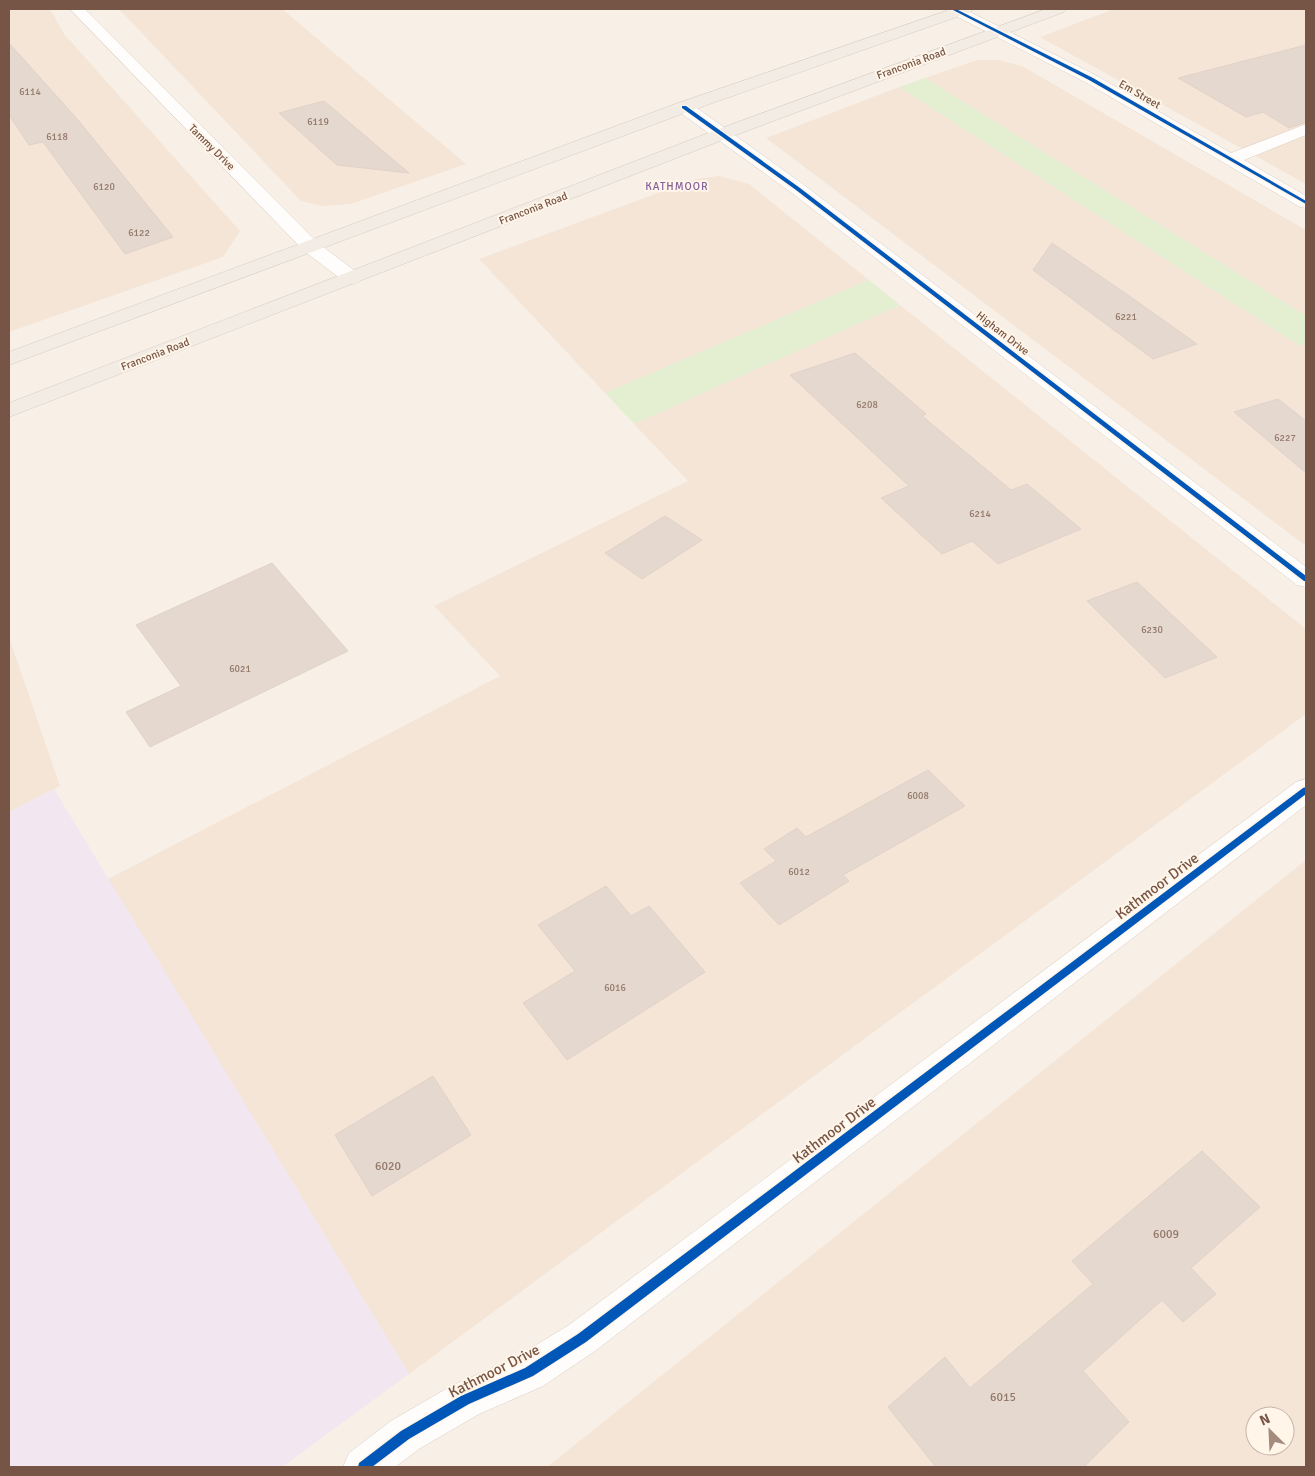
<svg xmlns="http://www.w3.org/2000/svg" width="1315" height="1476" viewBox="0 0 1315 1476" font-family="Signika,sans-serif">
<rect width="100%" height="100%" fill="#f8f0e7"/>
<path fill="#f4e5d7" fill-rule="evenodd" d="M9 9H50L64 34 240 231 223 257 9 332Z
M119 9H282L466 164 351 204 323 206 301 201Z
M1114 9H1306V184L1040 37Z
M977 60H998L1022 66 1306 230V316L925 78Z
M899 87 1300 346 1306 343V546L766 138Z
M719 176 749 184 869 280 605 393 479 259 696 179Z
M900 305 1306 629V714L409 1374 108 879 500 676 434 606 688 481 634 424Z
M9 637 60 786 9 812Z
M1306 860V1467H547ZM1255 1416H1285V1446H1255Z"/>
<path fill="#f2e6f1" d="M54 789 409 1374 282 1467H9V812Z"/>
<path fill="#e4eed1" d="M925 78 1306 316V343L1300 346 899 87Z
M869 280 900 305 634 424 605 393Z"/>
<path fill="#e4d8cf" stroke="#e1d2c9" d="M9 43 78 120 173 237 125 254 43 142 29 145 9 115Z
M1306 45V122L1289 128 1263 112 1246 117 1178 78Z
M324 101 409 173 337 165 279 113Z
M1052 243 1125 293 1197 344 1153 359 1033 270Z
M855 353 926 414 922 416 1011 490 1027 484 1081 529 998 564 972 541 942 554 881 498 909 486 790 375Z
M1278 399 1306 421V473L1234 412Z
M665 516 702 540 642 579 605 553Z
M272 563 348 651 150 747 126 712 181 686 136 625Z
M1137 582 1217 657 1165 678 1087 601Z
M928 770 965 806 843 875 849 881 779 925 740 883 776 861 764 849 797 828 806 837Z
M606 886 631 916 649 906 705 972 567 1060 523 1003 575 971 538 925Z
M433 1076 471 1135 372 1196 335 1135Z
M1202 1151 1260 1207 1191 1268 1216 1294 1183 1322 1162 1300 1083 1371 1129 1422 1084 1467H936L888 1407 945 1357 970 1388 1093 1284 1072 1261Z"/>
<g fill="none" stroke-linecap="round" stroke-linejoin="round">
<defs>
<path id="minor" d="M70 9H85L318 243 359 274 362 278 359 282 352 284 345 282 304 251Z
M946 9H964L1097 76 1231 153 1306 124V135L1244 160 1306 196V208L1300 207 1085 82 948 12Z
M684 102 690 103 804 185 1306 567V587L1297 585 792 193 678 111 676 107 678 103Z
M1306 779V805L595 1351 543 1386 479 1414 419 1449 395 1467H343L349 1453 391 1421 451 1386 515 1358 569 1325 1296 782Z"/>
<path id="major" d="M952 9H973L971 12 690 111 9 365V352L678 103Z
M1046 9H1066L1064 12 728 138 9 417V403L716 130Z"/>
</defs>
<use href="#minor" stroke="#d9cdc5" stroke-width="1"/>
<use href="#major" stroke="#d6cac3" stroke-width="1"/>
<use href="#minor" fill="#fefdfb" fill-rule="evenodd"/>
<use href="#major" fill="#f2ece4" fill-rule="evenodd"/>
<defs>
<path id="cycleway" d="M951 9H956L1093 78 1306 201V204L1089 80Z
M682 106H686L800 188 1306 576V581H1304L796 190 682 108Z
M1306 787V794L586 1342 533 1376 469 1404 409 1439 372 1467H358L359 1463 401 1431 461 1396 525 1368 578 1334 1303 788Z"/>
</defs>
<use href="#cycleway" stroke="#fff5e9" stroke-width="3"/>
<use href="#cycleway" fill="#0057b8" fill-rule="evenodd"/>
</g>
<g text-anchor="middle" stroke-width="4" stroke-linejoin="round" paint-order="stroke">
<g font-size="10" fill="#93786a">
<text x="30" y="95">6114</text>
<text x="318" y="125">6119</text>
<text x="57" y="140">6118</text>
<text x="104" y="190">6120</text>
<text x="139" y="236">6122</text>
<text x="1126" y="320">6221</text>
<text x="867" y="408">6208</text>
<text x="1285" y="441">6227</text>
<text x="980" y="517">6214</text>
<text x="1152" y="633">6230</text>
<text x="240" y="672">6021</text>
<text x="918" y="799">6008</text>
<text x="799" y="875">6012</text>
<text x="615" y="991">6016</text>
</g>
<g font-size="11" fill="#765546" stroke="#fff5e9">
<text transform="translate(911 63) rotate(-20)" y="4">Franconia Road</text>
<text transform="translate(1140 94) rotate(30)" y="4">Em Street</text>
<text transform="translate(212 147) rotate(45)" y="4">Tammy Drive</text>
<text transform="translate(533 208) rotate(-21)" y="4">Franconia Road</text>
<text transform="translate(1003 333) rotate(38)" y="4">Higham Drive</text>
<text transform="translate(155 354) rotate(-21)" y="4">Franconia Road</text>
</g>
<g font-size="11" letter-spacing="1" fill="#84619a" stroke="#fff5e9">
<text x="677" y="190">KATHMOOR</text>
</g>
<g font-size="12" fill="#93786a">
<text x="388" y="1170">6020</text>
<text x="1166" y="1238">6009</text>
<text x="1003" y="1401">6015</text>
</g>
<g font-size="15" fill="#765546" stroke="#fff5e9">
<text transform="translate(1157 886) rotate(-37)" y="5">Kathmoor Drive</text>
<text transform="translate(834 1130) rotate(-37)" y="5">Kathmoor Drive</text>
<text transform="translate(494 1371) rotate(-27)" y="5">Kathmoor Drive</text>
</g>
</g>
<rect width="1315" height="1476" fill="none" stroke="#765546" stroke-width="20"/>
<g transform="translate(1270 1431) rotate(336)"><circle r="24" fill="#fff5e9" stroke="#c8b5a8"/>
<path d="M0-4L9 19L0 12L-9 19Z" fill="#a48b7e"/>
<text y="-8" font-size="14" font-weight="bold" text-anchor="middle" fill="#765546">N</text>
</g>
</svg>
